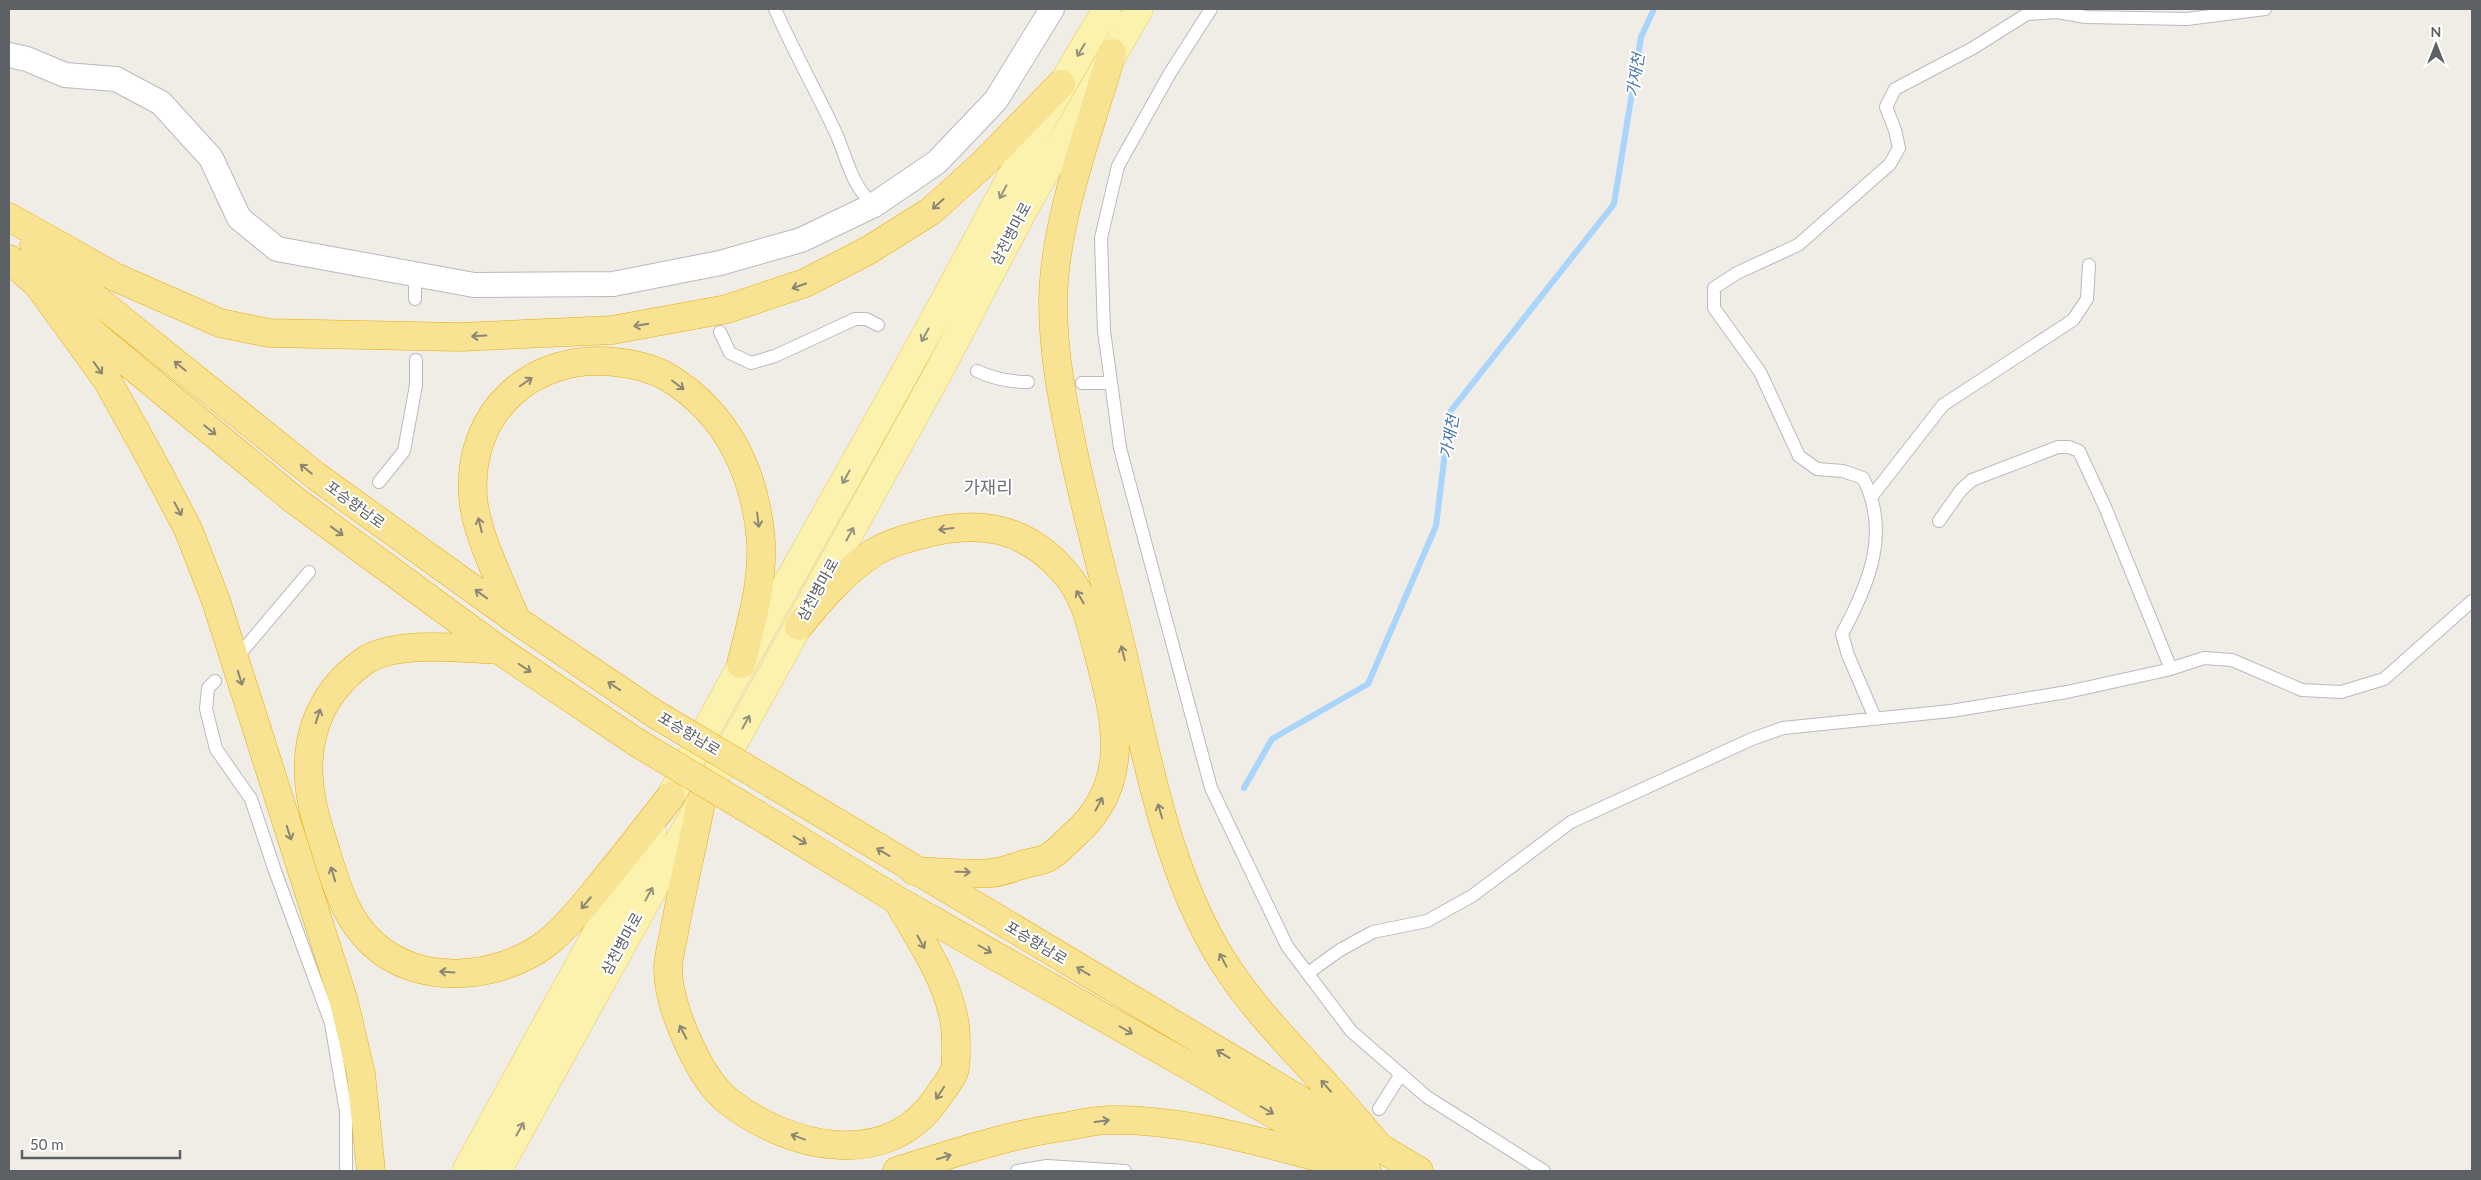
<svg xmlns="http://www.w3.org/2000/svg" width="2481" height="1180" viewBox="0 0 2481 1180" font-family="Lato,'Noto Sans KR',sans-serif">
<rect width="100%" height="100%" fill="#efede5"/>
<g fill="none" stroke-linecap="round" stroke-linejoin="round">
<path stroke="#a9d4fb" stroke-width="6" d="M1244 788 1272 739 1368 684 1436 526 1450 412 1614 204 1641 37 1654 9"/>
<defs>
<path id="lane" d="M775 9C793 50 815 89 834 129 847 156 850 185 874 205
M1211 9 1170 73 1118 166 1101 238 1104 331 1120 448 1211 788 1287 946 1351 1031 1427 1097 1544 1171
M415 274V299
M720 332 730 353 751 363 775 356 855 319H866L878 325
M977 371C994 379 1009 382 1028 382
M1082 383H1111
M379 482 404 451 416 385V360
M1872 496 1943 405 2073 320 2087 299 2089 265
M1939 521 1961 490 1972 480 2058 447H2069L2079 451 2105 507 2171 669
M244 649 309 572
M215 681 208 688 206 709 216 749 251 799 275 871 331 1023 346 1112V1171
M1875 718 1848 655 1842 634C1869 584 1891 532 1863 478L1843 471 1817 469 1799 456 1760 372 1714 308V288L1737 273 1798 245 1890 164 1899 148 1895 130 1886 107 1895 89 1973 48 2027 14 2057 12 2086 17 2187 19 2265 9
M1308 973 1340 950 1373 932 1427 921 1472 896 1571 822 1752 739 1783 728 1951 711 2067 692 2167 670 2204 658 2232 660 2302 690 2341 692 2384 679 2472 601
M1379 1109 1401 1074
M1017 1171 1047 1166 1125 1171"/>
<path id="street" d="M9 55 27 59 65 75 116 79 161 103 211 158 239 218 277 249 474 285 613 284 720 263 801 240 874 205 937 162 996 100 1052 9"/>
<path id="primary" d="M673 792C757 633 848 478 934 320 991 216 1045 110 1107 9
M466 1171 652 833
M497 1171 938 373 1025 207 1139 9"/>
<path id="highway" d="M1112 53C1089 131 1054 221 1053 302 1053 354 1063 404 1074 455 1087 515 1103 575 1118 635 1146 746 1164 875 1230 972 1255 1009 1285 1040 1314 1072 1337 1097 1359 1123 1381 1149
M9 217 115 277 220 323 269 333 460 337 612 330 727 309 805 283 869 250 931 211 982 165 1061 84
M34 245 96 299 316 476 516 620 655 714
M9 259 103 342 293 499 499 650 636 742
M39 286 107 380 150 457 188 529 216 601 344 1002 361 1074 371 1171
M516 620C502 584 475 533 473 496 467 411 533 353 615 362 634 364 653 368 669 378 728 414 756 475 761 542 763 584 751 624 741 664
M799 626C821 599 843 573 873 553 887 544 904 539 920 535 978 519 1026 526 1066 574 1085 596 1091 625 1098 652 1116 719 1133 783 1074 835 1066 842 1057 853 1047 858 1041 861 1032 862 1025 864 1014 867 1003 872 991 873 967 875 939 872 914 871
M499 650C462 648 393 640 363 662 316 696 301 746 312 802 315 820 322 838 327 855 337 887 346 919 372 943 418 987 499 980 547 943 566 928 583 907 598 888 623 858 647 827 671 796
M776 786 1419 1171
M701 802C693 844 683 885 675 927 673 941 668 956 668 969 668 1006 699 1078 728 1101 788 1148 887 1172 937 1098 942 1090 950 1081 954 1072 957 1065 956 1035 955 1026 949 980 919 939 897 900
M758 815 897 900 1277 1116 1367 1171
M897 1171C954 1153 1010 1134 1069 1126 1083 1123 1097 1120 1110 1120 1188 1119 1262 1143 1337 1162"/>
</defs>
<use href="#lane" stroke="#b8babe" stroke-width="14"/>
<use href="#street" stroke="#b8babe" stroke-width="26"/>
<use href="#primary" stroke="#ebca62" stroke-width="29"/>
<use href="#highway" stroke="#e9ad0b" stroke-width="29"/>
<use href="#lane" stroke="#fff" stroke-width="12"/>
<use href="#street" stroke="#fff" stroke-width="24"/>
<use href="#primary" stroke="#fbf2ae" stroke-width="28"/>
<use href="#highway" stroke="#f8e393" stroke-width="28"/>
<defs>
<path id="highway-bridge" d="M655 714 776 786
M636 742 758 815"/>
</defs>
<use href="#highway-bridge" stroke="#e9ad0b" stroke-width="29" stroke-linecap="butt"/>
<use href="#highway-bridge" stroke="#f8e393" stroke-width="28"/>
</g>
<defs><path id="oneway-shaft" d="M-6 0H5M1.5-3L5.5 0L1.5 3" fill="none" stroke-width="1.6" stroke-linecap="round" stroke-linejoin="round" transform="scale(1.25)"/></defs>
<g stroke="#94937f">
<use href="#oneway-shaft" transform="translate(1081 50) rotate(121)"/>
<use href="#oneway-shaft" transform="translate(1003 192) rotate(118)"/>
<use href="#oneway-shaft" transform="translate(925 335) rotate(119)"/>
<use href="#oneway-shaft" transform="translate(846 477) rotate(119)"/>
<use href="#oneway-shaft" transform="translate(850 534) rotate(-61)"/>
<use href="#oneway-shaft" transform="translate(746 722) rotate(-61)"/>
<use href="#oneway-shaft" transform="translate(649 894) rotate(-61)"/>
<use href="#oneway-shaft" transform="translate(520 1129) rotate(-61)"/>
</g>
<g stroke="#8c8773">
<use href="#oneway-shaft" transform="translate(938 204) rotate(138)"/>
<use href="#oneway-shaft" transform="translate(799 286) rotate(161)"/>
<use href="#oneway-shaft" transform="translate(641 325) rotate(170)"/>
<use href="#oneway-shaft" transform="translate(479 336) rotate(177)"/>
<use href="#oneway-shaft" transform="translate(180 366) rotate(-141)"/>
<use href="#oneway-shaft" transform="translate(98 368) rotate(54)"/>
<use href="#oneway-shaft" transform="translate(526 382) rotate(-35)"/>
<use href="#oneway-shaft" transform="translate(678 385) rotate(37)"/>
<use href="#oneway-shaft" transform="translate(210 430) rotate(39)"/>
<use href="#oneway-shaft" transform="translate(306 469) rotate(-141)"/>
<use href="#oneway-shaft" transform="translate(178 509) rotate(62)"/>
<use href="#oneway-shaft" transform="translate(758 520) rotate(83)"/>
<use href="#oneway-shaft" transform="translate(480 525) rotate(-104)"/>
<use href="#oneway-shaft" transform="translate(946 529) rotate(173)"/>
<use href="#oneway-shaft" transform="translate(337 531) rotate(36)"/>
<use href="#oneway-shaft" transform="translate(481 594) rotate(-144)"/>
<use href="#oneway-shaft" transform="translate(1080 597) rotate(-120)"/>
<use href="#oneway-shaft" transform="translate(1123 653) rotate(-104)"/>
<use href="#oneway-shaft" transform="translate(525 668) rotate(34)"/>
<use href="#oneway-shaft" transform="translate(240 678) rotate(73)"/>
<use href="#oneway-shaft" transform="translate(614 686) rotate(-146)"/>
<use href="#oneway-shaft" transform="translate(318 716) rotate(-72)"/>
<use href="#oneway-shaft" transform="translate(1099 804) rotate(-62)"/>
<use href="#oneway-shaft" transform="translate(1160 811) rotate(-107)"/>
<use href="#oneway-shaft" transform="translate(289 833) rotate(72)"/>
<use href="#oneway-shaft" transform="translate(800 840) rotate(31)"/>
<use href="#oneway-shaft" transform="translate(883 852) rotate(-149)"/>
<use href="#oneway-shaft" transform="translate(963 872) rotate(1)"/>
<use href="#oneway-shaft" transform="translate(333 874) rotate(-107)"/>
<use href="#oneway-shaft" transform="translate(586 903) rotate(130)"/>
<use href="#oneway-shaft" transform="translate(921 942) rotate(61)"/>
<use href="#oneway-shaft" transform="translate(985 949) rotate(30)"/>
<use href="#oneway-shaft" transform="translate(1223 960) rotate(-118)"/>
<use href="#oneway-shaft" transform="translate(1083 971) rotate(-149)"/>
<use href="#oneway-shaft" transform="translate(447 972) rotate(-176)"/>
<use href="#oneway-shaft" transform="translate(1126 1030) rotate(30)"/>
<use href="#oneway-shaft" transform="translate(683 1032) rotate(-117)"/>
<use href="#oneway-shaft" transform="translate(1223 1054) rotate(-149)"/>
<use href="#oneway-shaft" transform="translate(1326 1086) rotate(-131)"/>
<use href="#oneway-shaft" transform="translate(940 1093) rotate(124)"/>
<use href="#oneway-shaft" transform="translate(1267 1110) rotate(30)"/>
<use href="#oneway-shaft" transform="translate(1102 1121) rotate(-7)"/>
<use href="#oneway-shaft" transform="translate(798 1137) rotate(-160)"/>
<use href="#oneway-shaft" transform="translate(944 1157) rotate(-17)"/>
</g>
<g text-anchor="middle" stroke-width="4" stroke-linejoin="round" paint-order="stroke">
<g font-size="15" fill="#5d6065" stroke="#fff">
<text transform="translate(1011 234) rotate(-62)" y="5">삼천병마로</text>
<text transform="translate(355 505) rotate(36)" y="5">포승향남로</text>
<text transform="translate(818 590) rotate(-61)" y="5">삼천병마로</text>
<text transform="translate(689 734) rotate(31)" y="5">포승향남로</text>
<text transform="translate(1036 943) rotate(31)" y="5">포승향남로</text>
<text transform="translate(622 944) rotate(-61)" y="5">삼천병마로</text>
</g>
<g font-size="16" font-style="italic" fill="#4674ad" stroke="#fff">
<text transform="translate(1635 75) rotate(-81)" y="6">가재천</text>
<text transform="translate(1449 437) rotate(-80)" y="6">가재천</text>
</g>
<g font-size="18" fill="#6e7277" stroke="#fff">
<text x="988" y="494">가재리</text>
</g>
</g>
<rect width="2481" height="1180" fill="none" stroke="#5d6065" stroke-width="20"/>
<g transform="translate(2436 45)" stroke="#ffffff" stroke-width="4" paint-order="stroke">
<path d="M0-4L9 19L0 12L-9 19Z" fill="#5d6065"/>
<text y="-8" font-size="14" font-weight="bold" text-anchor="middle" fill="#5d6065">N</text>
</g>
<path d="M22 1150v8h158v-8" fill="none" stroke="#5d6065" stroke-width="2.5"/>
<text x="30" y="1150" font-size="15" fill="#5d6065" stroke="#ffffff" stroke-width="4" paint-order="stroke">50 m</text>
</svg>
